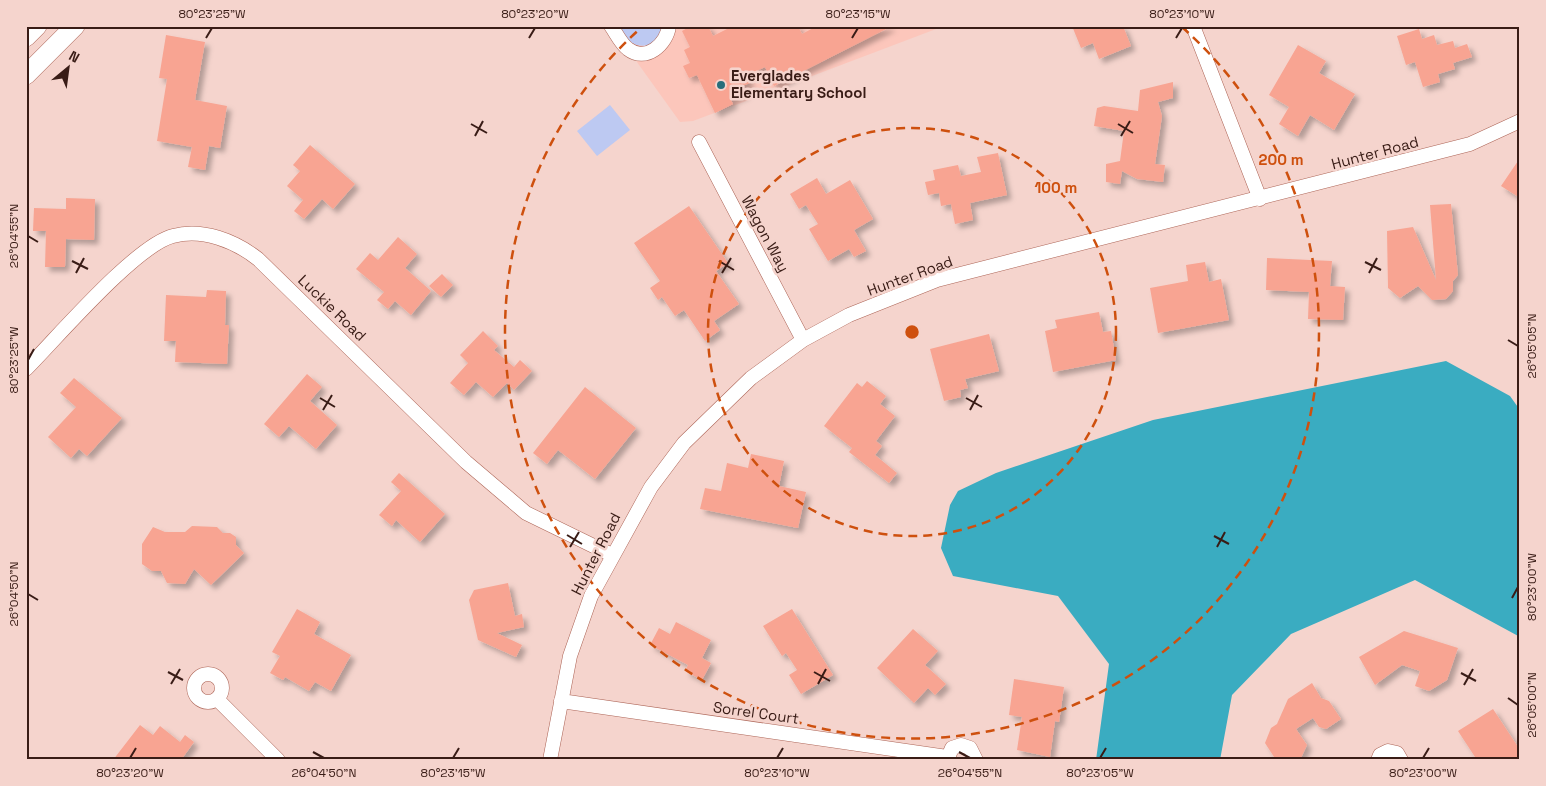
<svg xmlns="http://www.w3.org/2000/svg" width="1546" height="786" viewBox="0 0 1546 786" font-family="'Space Grotesk',sans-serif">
<defs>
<filter id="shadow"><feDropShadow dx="4.5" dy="4.5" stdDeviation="2.5" flood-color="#0004"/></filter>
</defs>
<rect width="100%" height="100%" fill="#f5d4cd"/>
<path fill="#fcc6bb" d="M611 26H944L693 121 680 122Z"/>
<path fill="#bdc9f2" d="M619 26H663C659 43 645 52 629 41Z
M610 105 630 130 597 156 577 131Z"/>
<path fill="#3aacc1" d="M1446 361 1510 396 1520 410V637L1415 580 1291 634 1232 695 1220 760H1096L1109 664 1058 596 953 576 941 548 950 505 958 491 996 473 1153 420Z"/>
<path fill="#f8a492" filter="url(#shadow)" d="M691 26H708L713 36 733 26H798L802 34 817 26H892L774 86 765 67 746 76 750 83 742 86 746 93 731 100 733 104 715 113 697 75 689 78 683 66 690 63 684 50 690 47 682 31Z
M1072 26H1123L1131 46 1099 59 1093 43 1081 48Z
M1419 29 1422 39 1434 35 1437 45 1453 41 1455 48 1467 44 1472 57 1453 63 1455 69 1438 74 1440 82 1423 87 1415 62 1406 65 1397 36Z
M166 35 205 42 195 100 227 106 220 148 209 146 205 170 188 167 192 147 157 141 167 79 159 78Z
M1298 45 1326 61 1319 73 1355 94 1334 130 1310 115 1298 136 1279 124 1289 107 1269 95Z
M1173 82V98L1158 102 1162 116 1155 164 1165 165 1163 182 1137 179 1122 171 1120 184 1106 182V164L1120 161 1124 131 1094 126 1097 108 1104 106 1138 111 1140 90Z
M310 145 355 184 333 209 322 199 304 219 294 211 303 200 287 186 300 171 293 165Z
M998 153 1007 195 970 203 973 220 955 224 951 204 941 206 939 193 928 195 925 182 935 180 933 170 958 165 961 176 981 172 977 157Z
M1520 158V198L1501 186Z
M817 178 826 194 850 180 873 219 854 230 866 251 854 257 849 249 828 261 809 229 818 224 806 205 799 209 790 194Z
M66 198 95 199 94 240 66 239 65 267H45L46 231H33L34 208 66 209Z
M1451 204 1458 275 1453 281V291L1446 299 1432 300 1418 286 1400 298 1388 288 1387 231 1413 227 1436 280 1430 205Z
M689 206 728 263 716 271 739 304 714 321 720 330 705 341 684 310 675 316 662 297 658 300 650 288 660 281 634 243Z
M398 237 417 254 405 268 431 291 411 315 395 301 388 309 377 300 384 292 356 269 370 253 378 260Z
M1267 258 1332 261 1330 286 1345 287 1343 320 1308 319 1309 292 1266 290Z
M1205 262 1209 282 1221 279 1229 320 1158 333 1150 288 1188 281 1186 265Z
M442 274 453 285 441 297 429 286Z
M207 290 226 291 225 325H229L227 364 175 362 176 341H164L166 295 206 297Z
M1099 312 1103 332 1111 331 1116 360 1053 372 1045 331 1057 328 1055 320Z
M483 331 498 346 494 350 514 367 520 360 532 371 514 390 507 383 493 397 476 382 464 395 450 383 468 363 460 355Z
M989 334 999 371 965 379 968 388 960 390 961 397 944 401 930 349Z
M307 374 322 387 310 401 337 425 316 449 289 426 279 437 264 424Z
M74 378 122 418 87 456 79 449 71 458 48 437 76 407 60 393Z
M867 381 886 396 880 404 895 416 876 441 882 446 875 455 897 473 889 483 849 452 852 448 824 426 857 383 862 387Z
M585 387 636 428 595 479 558 450 547 464 533 453Z
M751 454 784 461 779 486 806 492 798 528 700 509 705 488 721 491 727 463 748 468Z
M399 473 445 514 420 542 396 520 392 526 379 515 401 491 391 482Z
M192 526 217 527 223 533H230L236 537V545L244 553 211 585 194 569 185 584 167 583 161 571H152L142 564V544L153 527 165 532H185Z
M508 583 515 616 522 614 524 627 497 633 522 645 516 657 478 640 469 600 474 590Z
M297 609 320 622 314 634 351 655 331 691 315 682 309 691 285 677 283 680 270 673 280 656 272 652Z
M792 609 833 675 801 694 789 675 797 670 786 653 782 656 763 626Z
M676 622 711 640 702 658 711 663 702 680 685 671 688 665 650 645 659 628 670 634Z
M913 629 938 651 925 665 946 684 935 695 928 688 914 703 877 668Z
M1404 631 1458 648 1447 680 1429 691 1415 686 1420 671 1402 665 1375 685 1359 657Z
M1014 679 1064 687 1059 722 1055 721 1050 757 1017 750 1022 717 1009 715Z
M1312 683 1321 698 1329 701 1341 719 1326 729 1319 727 1313 718 1296 729 1307 745 1300 760H1276L1265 743 1271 728 1277 724 1288 699Z
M1493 709 1520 750V760H1477L1458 731Z
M140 725 153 735 160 726 180 742 185 735 194 742 181 760H113Z"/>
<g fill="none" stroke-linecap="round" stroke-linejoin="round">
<defs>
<path id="street" d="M611 26C616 33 621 44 628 49 646 63 667 44 669 26
M1193 26 1260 199
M699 142 803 340
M26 369C56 339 136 245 173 236 203 228 235 241 258 259L466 462 526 513 612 555
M194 688a14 14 0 1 1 28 0a14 14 0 1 1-28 0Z
M217 699 278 760
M561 701 947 757
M550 760 570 656 591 596 651 487 684 443 751 378 803 340 849 315 937 280 1470 144 1520 121
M947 760 952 748 961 745 970 748 976 760
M1378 760 1380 755 1388 751 1397 753 1401 760"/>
<path id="secondary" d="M26 37 37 26
M26 75 75 26"/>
</defs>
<use href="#street" stroke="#ad6557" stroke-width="15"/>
<use href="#secondary" stroke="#ad6557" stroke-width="20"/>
<use href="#street" stroke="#fff" stroke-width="14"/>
<use href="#secondary" stroke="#fff" stroke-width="19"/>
</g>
<path fill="none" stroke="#391c16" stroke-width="2" d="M206 38 212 28M529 38 535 28M852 38 858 28M1176 38 1182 28M471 124 487 133M1118 124 1133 133M475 136 483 121M1121 136 1130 121M28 236 38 242M72 261 88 269M719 261 734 270M1365 262 1381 270M76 273 84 258M722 273 731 258M1369 273 1377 258M1508 340 1518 346M28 360 34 349M320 398 335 407M966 398 982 407M323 410 332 395M970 410 978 395M567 535 582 544M1214 536 1229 544M570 547 579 532M1217 547 1225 532M28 594 38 600M1512 598 1518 587M168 672 183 680M814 672 830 681M1461 673 1476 681M171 684 180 669M818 684 826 669M1464 685 1473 669M1508 698 1518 705M313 752 324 758M959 752 970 758M130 758 136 748M453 758 459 748M777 758 783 748M1100 758 1106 748M1423 758 1429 748"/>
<g fill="none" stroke="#ce500e" stroke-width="2.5" stroke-dasharray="9 6">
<circle cx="912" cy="332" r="204"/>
<path d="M1182 27A407 407 0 1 1 642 27"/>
</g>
<circle fill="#276e7b" stroke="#f5d4cd" stroke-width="2" cx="721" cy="85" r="5"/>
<g text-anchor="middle" stroke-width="5" stroke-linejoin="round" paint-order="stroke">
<g font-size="15" font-weight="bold" fill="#391c16" stroke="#f5d4cd" text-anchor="start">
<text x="731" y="81">Everglades<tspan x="731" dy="17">Elementary School</tspan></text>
</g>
<g font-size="15" fill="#391c16" stroke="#f5d4cd">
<text transform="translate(1375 153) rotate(-15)" y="5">Hunter Road</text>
<text transform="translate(765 234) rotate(62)" y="5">Wagon Way</text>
<text transform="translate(910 276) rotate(-20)" y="5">Hunter Road</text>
<text transform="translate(332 308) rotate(44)" y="5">Luckie Road</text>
<text transform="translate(596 554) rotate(-63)" y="5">Hunter Road</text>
<text transform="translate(756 713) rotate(8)" y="5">Sorrel Court</text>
</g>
</g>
<circle cx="912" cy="332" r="8" fill="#ce500e" stroke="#f5d4cd" stroke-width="2.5"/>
<g font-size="15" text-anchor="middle" font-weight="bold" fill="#ce500e" stroke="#f5d4cd" stroke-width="5" stroke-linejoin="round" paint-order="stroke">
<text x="1281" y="165">200 m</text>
<text x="1056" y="193">100 m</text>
</g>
<rect width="1546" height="786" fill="none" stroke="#f5d4cd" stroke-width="55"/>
<g transform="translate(68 68) rotate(29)" stroke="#f5d4cd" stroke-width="4" paint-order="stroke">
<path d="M0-4L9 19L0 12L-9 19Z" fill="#391c16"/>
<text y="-8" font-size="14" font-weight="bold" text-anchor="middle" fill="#391c16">N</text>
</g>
<rect x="28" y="28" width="1490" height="730" fill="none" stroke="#391c16" stroke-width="2"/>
<g font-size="12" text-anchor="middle" fill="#391c16">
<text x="212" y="18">80°23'25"W</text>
<text x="535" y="18">80°23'20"W</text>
<text x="858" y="18">80°23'15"W</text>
<text x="1182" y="18">80°23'10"W</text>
<text transform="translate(14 236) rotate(-90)" y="4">26°04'55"N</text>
<text transform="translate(1532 346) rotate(-90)" y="4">26°05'05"N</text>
<text transform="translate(14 360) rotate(-90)" y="4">80°23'25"W</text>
<text transform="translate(1532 587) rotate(-90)" y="4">80°23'00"W</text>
<text transform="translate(14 594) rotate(-90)" y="4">26°04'50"N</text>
<text transform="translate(1532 705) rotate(-90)" y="4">26°05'00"N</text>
<text x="130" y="777">80°23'20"W</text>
<text x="324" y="777">26°04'50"N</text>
<text x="453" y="777">80°23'15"W</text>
<text x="777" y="777">80°23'10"W</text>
<text x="970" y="777">26°04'55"N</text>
<text x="1100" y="777">80°23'05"W</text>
<text x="1423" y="777">80°23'00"W</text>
</g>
</svg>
